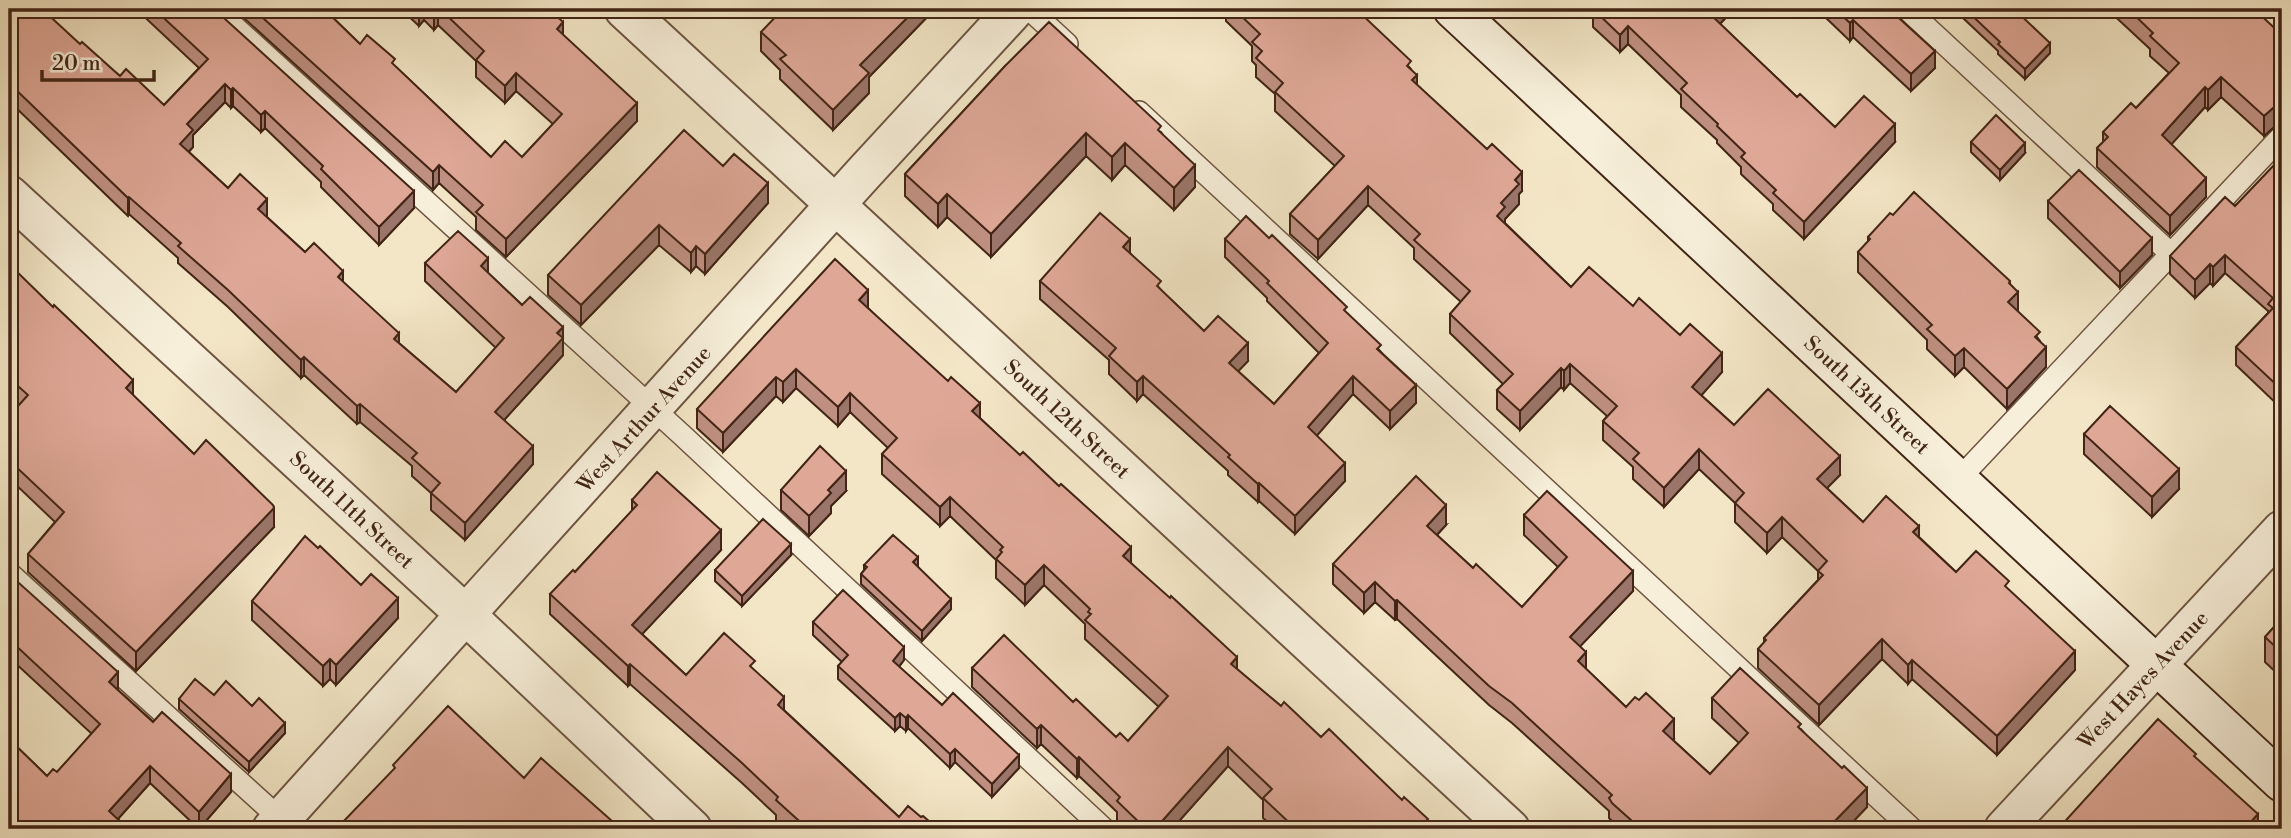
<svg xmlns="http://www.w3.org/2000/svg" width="2291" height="838" viewBox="0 0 2291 838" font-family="'Libre Bodoni',serif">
<rect width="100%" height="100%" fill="#f3e6c6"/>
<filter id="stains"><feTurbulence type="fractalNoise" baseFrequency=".00286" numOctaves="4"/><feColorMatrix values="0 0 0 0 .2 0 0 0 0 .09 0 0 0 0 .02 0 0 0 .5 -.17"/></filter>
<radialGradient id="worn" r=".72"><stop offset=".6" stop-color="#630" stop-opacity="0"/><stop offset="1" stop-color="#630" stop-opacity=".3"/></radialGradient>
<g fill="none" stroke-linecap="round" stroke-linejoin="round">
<defs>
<path id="lane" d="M215 9 682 435 1104 829
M1029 9 1067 44
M1907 9 2171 254
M1139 112 1912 829
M1958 480 2282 136
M9 573 287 825"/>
<path id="street" d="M624 9 1510 829
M9 195 466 615 692 829
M272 829 863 174 1015 9
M2004 829 2282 530"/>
<path id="secondary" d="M1453 9 2282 782"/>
</defs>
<use href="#lane" stroke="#6e5542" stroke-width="24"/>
<use href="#street" stroke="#6e5542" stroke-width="42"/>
<use href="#secondary" stroke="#422516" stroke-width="42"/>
<use href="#lane" stroke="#f7efda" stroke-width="21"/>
<use href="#street" stroke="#f7efda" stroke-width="38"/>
<use href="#secondary" stroke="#f7efda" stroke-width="38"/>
</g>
<path fill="#bf9081" stroke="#422516" stroke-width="2" d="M9 9 80 44 120 76 164 105 199 68 136 9H214L414 208 379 245 321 187V182L265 128 261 132 233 106 231 108 225 102 193 135V147L189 152 228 188 267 217 305 252 343 282 399 343 456 392 496 348 425 281V263L488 273 522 305 563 327V355L504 420 533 464 465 540 431 510V493L412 476V466L360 422 357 424 304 375 301 378 228 307 178 263V258L129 214 128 216 9 101Z
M234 9H324L360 44 395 66 491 157H522L553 124 516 91 505 103 476 77V61L438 25 434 30 424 20 419 26 401 9H549L563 35 637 121 506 257 476 230V217L439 183 433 190Z
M931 9V13L869 77V93L833 130 780 79V70L761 51V32L803 11Z
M1226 9H1356L1411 69 1417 85 1522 191 1519 194V204L1505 219V223L1571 287 1633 306 1722 372 1701 395 1734 425 1840 475 1827 488 1863 522 1919 537 1956 572 2009 590 2075 670 1997 755 1912 679 1908 684 1882 659 1819 725 1758 668V649L1764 643V638L1818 580V571L1782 537 1767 553 1735 522V503L1699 469 1664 507 1633 479V467L1603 440V421L1607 416 1570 383 1564 390 1561 387 1520 430 1497 409V390L1503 384 1450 333V314L1461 302 1414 259V248L1368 205 1318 259 1290 234V214L1335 166 1275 111V94L1256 77V65L1252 61V46L1226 21Z
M1593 9H1734L1720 24 1797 97 1835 127 1895 142 1804 239 1773 210V204L1741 174V167L1717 143V140L1681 107V95L1628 44 1620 52 1593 27Z
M1823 9H1889L1935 68 1911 91 1853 37 1850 41 1823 15Z
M1963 9H2016L2050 53 2025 79 1998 54V51L1963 18Z
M2107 9H2254L2279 123 2264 136 2221 97 2208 110 2205 107 2171 144 2206 197 2170 235 2097 167V148L2103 142V132L2136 108 2169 73 2150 56V49Z
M1006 65 1161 132 1195 187 1174 210 1125 165 1112 180 1086 156 991 257 947 217 938 227 905 196V174Z
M1971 142 2025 153 2000 180 1971 152Z
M723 166 768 203 705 274 696 266 691 272 659 245 581 325 548 295V275Z
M2282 169V409L2236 365V347L2268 313V311L2225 273 2213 286 2210 283 2195 298 2170 274V256Z
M2048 201 2152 255 2120 288 2048 218Z
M1893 215 2010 284 2018 312 2040 341 2046 367 2007 409 1964 367 1955 376 1927 349V340L1858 272V252L1868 242V237Z
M1225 239 1347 313 1381 352 1416 403 1390 429 1353 394 1316 436 1345 481 1295 534 1259 501 1258 502 1228 475V471L1143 394 1137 401 1109 374V360L1040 299V281L1130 253 1161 290 1204 331 1248 361 1238 371 1274 404 1319 353 1267 301V298L1225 257Z
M9 264 133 396 194 454 274 527 136 671 28 572V554L55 522 12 481 9 485 19 405 9 396Z
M868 308 980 418 1131 563 1237 669 1281 706 1402 800 1435 829H1276L1263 818V800L1228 766 1172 829H1126L1117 820V812L1079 776 1077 778 1041 744 1037 748 972 687V668L1073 702 1116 737 1128 741 1159 707 1085 639V624L1044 585 1025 605 996 578V560L950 516 940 526 882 474V454L888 448 850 412 838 426 796 388 783 402 776 396 723 452 697 428V409Z
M2084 434 2179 489 2152 517 2084 454Z
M781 490 846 491 831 506V513L809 536 781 510Z
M632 500 721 550 642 634 686 675 755 671 784 710 899 817H921L938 829H787L776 820V815L742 783 630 684 628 686 550 614V594L575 572 632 511Z
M1524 515 1633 591 1580 646 1586 669 1626 707 1674 739 1673 740 1710 774 1739 743 1712 718V698L1801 729 1867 807 1846 829H1620L1609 818V811L1512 723 1489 705 1397 619 1395 620 1375 602 1364 613 1333 584V564L1446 525 1437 535 1473 568 1522 607 1558 567 1524 535Z
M318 548 398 618 336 685 330 679 323 686 252 620V601Z
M791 555 742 606 715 581V570Z
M864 565 918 567 951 609 922 641 861 584V574L864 570Z
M9 576 118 690 231 792 199 829 150 783 118 819 128 829H9V739L47 776 57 772 92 734 13 661 9 666Z
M2282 618V678L2265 662V637Z
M813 622 904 660 899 667 942 705 1019 768 992 797 955 762 950 768 908 728 906 731 900 726 895 731 838 679V666L842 662 813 635Z
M214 695 252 706 285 733 249 772 179 709V699Z"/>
<path fill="#9b7569" stroke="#422516" stroke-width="2" d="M419 9H424V20L419 26Z
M437 9H438V25L434 30V12Z
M916 9H931V13L869 77V93L833 130V110L860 65Z
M1717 9H1734L1711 33V15Z
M1853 20V37L1850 41V23Z
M563 22V39L557 29Z
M1628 26V44L1620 52V35Z
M2050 43V53L2025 79V69Z
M1935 51V68L1911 91V74Z
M516 73V91L505 103V86Z
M1417 75V94L1412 80Z
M2221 77V97L2208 110V90Z
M225 84V102L193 135V147L180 161V144L187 124Z
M2205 87V107L2162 155V135Z
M233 88V106L231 108V90Z
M2282 100V120L2264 136V116Z
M637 103V121L506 257V239Z
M265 111V128L261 132V115Z
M1895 124V142L1804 239V222Z
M1086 133V156L991 257V234Z
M1125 143V165L1112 180V157Z
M2025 143V153L2000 180V170Z
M439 165V183L433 190V172Z
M1195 165V187L1174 210V188Z
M1522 172V191L1519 194V204L1505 219V226L1497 216 1501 203 1515 180Z
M2206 178V197L2170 235V216Z
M768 183V203L705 274V254Z
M1368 186V205L1318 259V240Z
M414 191V208L379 245V227Z
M947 194V217L938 227V204Z
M129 197V214L128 216V198Z
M267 199V217L258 227V209Z
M659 225V245L581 325V305Z
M2152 238V255L2120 288V272Z
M1130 239V257L1123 247Z
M696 246V266L691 272V253Z
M2225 255V273L2213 286V267Z
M488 258V276L481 266Z
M2210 264V283L2195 298V280Z
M343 271V288L338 277Z
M2010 281V300L2018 292V312L2008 322 2009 283Z
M868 290V309L859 300Z
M563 327V355L495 430V412Z
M399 333V350L394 339Z
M1248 343V361L1229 381V363Z
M2046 347V367L2007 409V389Z
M1964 348V367L1955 376V356Z
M1722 353V372L1692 406V387Z
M304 357V375L301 378V360Z
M1570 364V383L1564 390V371Z
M1561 368V387L1520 430V411Z
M796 369V388L783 402V382Z
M1143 376V394L1137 401V382Z
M1353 376V394L1308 446V427Z
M776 377V396L723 452V433Z
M133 380V398L126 388Z
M1416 385V403L1390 429V411Z
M850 393V412L838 426V407Z
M980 403V422L972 411Z
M360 404V422L357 424V406Z
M533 446V464L465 540V523Z
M1699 449V469L1664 507V488Z
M1840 456V475L1817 498V479Z
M12 463V481L9 485V467Z
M1345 463V481L1295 534V516Z
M2179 469V489L2152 517V497Z
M846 471V491L831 506V513L809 536V516L828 490Z
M1259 483V501L1258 502V484Z
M950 497V516L940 526V507Z
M1446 505V525L1427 545V526Z
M274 508V527L136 671V652Z
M1782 517V537L1767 553V533Z
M1919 526V545L1913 532Z
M721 530V550L632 645V625Z
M791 544V555L742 606V596Z
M1131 547V567L1123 556Z
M918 557V568L913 562Z
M1044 565V585L1025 605V585Z
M1633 571V591L1570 657V637Z
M1375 582V602L1364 613V593Z
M398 598V618L336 685V665Z
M951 599V609L922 641V631Z
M1397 600V619L1395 620V601Z
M1882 639V659L1819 725V705Z
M13 643V661L9 666V648Z
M904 647V660L893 674V661Z
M2075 651V670L1997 755V736Z
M1586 652V672L1578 661Z
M1237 657V676L1231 664Z
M330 659V679L323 686V666Z
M1912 660V679L1908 684V665Z
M630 664V684L628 686V666Z
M118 672V690L109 682Z
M784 697V717L778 705Z
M900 713V726L895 731V718Z
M908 715V728L906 731V718Z
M1674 719V739L1663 750V731Z
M285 723V733L249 772V762Z
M1041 725V744L1037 748V729Z
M1228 747V766L1172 829H1155Z
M955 749V762L950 768V754Z
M1019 755V768L992 797V784Z
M1079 757V776L1077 778V759Z
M150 766V783L109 829V811Z
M231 774V792L199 829V812Z
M1867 788V807L1846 829H1827Z
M2258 814V829H2247V826Z"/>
<path fill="#dea796" stroke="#422516" stroke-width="2" d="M9 9H42L80 44 82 42 120 76 126 69 164 105 208 59 154 9H214L414 191 379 227 321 169 323 166 265 111 261 115 233 88 231 90 225 84 187 124 193 130 180 144 228 188 240 174 267 199 258 209 305 252 314 243 343 271 338 277 399 333 394 339 456 392 504 338 425 263 458 231 488 258 481 266 522 305 530 297 563 327 557 333 563 338 495 412 533 446 465 523 431 493 440 483 412 458 417 453 360 404 357 406 304 357 301 360 228 290 178 246 181 243 129 197 128 198 9 83Z
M253 9H324L360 44 367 35 395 59 392 63 491 157 505 141 522 157 562 114 516 73 505 86 476 60 484 51 440 9H549L563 22 557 29 637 103 506 239 476 212 483 205 439 165 433 172Z
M783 9H801L803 11 805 9H916L860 65 869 73 833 110 780 59 786 55 761 32Z
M1234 9H1356L1411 61 1407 66 1417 75 1412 80 1487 149 1492 144 1522 172 1515 180 1519 184 1501 203 1505 207 1497 216 1571 287 1589 267 1633 306 1639 298 1680 335 1690 324 1722 353 1692 387 1734 425 1768 389 1840 456 1817 479 1863 522 1886 496 1919 526 1913 532 1956 572 1976 551 2009 581 2005 586 2075 651 1997 736 1912 660 1908 665 1882 639 1819 705 1758 649 1766 640 1764 638 1823 575 1818 571 1827 561 1782 517 1767 533 1735 503 1744 493 1699 449 1664 488 1633 459 1639 453 1603 421 1617 406 1570 364 1564 371 1561 368 1520 411 1497 390 1513 374 1450 314 1470 291 1414 240 1420 234 1368 186 1318 240 1290 214 1344 156 1275 92 1283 83 1256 58 1262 51 1252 42 1260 34Z
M1593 9H1717L1711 15 1797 97 1800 94 1835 127 1864 96 1895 124 1804 222 1773 193 1776 190 1741 157 1745 153 1717 126 1718 124 1681 89 1687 83 1628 26 1620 35Z
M1835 9H1889L1935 51 1911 74 1853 20 1850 23Z
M1965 9H2014L2050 43 2025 69 1998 44 2000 42Z
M2128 9H2254L2282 35V100L2264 116 2221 77 2208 90 2205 87 2162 135 2206 178 2170 216 2097 148 2108 137 2103 132 2131 103 2136 108 2179 63 2150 36 2153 33Z
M1049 22 1161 126 1158 130 1195 165 1174 188 1125 143 1112 157 1086 133 991 234 947 194 938 204 905 174 1006 65Z
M1996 115 2025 143 2000 170 1971 142Z
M684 130 723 166 734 154 768 183 705 254 696 246 691 253 659 225 581 305 548 275Z
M2276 163 2282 169V390L2236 347 2273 308 2268 304 2273 298 2225 255 2213 267 2210 264 2195 280 2170 256 2225 197 2235 206Z
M2079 170 2152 238 2120 272 2048 201Z
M1914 192 2010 281 2009 283 2018 292 2008 302 2040 332 2035 337 2046 347 2007 389 1964 348 1955 356 1927 329 1932 325 1858 252 1870 239 1868 237 1890 213 1893 215Z
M1100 213 1130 239 1123 247 1161 281 1157 286 1204 331 1218 316 1248 343 1229 363 1274 404 1328 343 1267 283 1269 281 1225 239 1246 216 1269 238 1272 235 1347 307 1344 310 1381 345 1377 349 1416 385 1390 411 1353 376 1308 427 1345 463 1295 516 1259 483 1258 484 1228 457 1230 455 1143 376 1137 382 1109 356 1116 348 1040 281Z
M835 259 868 290 859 300 948 381 951 377 980 403 972 411 1020 455 1023 452 1059 486 1061 484 1131 547 1123 556 1170 598 1171 596 1237 657 1231 664 1281 706 1284 702 1321 737 1329 729 1402 800 1404 797 1428 819 1426 821 1435 829H1303L1297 824 1294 827 1263 798 1272 789 1228 747 1155 829H1146L1117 801 1120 797 1079 757 1077 759 1041 725 1037 729 972 668 1004 635 1073 702 1076 699 1116 737 1120 733 1128 741 1168 696 1085 620 1091 614 1088 612 1090 609 1044 565 1025 585 996 559 1002 552 1000 550 1003 547 950 497 940 507 882 454 897 438 850 393 838 407 796 369 783 382 776 377 723 433 697 409Z
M9 264 53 307 54 305 133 380 126 388 194 454 206 440 273 505 274 508 136 652 28 554 64 512 12 463 9 467V416L28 395 9 378Z
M2110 406 2179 469 2152 497 2084 434Z
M820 446 846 471 828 490 831 493 809 516 781 490Z
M657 472 721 530 632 625 686 675 724 633 755 661 750 666 784 697 778 705 899 817 908 806 921 817 923 816 938 829H808L776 800 778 797 742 763 630 664 628 666 550 594 573 570 575 572 637 505 632 500Z
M1416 476 1446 505 1427 526 1473 568 1476 564 1522 607 1567 557 1524 515 1547 491 1633 571 1570 637 1586 652 1578 661 1626 707 1635 697 1639 700 1646 693 1674 719 1663 731 1710 774 1748 733 1712 698 1740 668 1801 724 1798 727 1842 768 1844 766 1867 788 1827 829H1641L1612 803 1609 798 1612 795 1512 703 1489 686 1397 600 1395 601 1375 582 1364 593 1333 564Z
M763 519 791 544 742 596 715 570Z
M893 535 918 557 913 562 951 599 922 631 861 574 867 567 864 565Z
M305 536 318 548 320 546 361 585 371 574 398 598 336 665 330 659 323 666 252 601Z
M10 575 118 672 109 682 153 722 162 712 231 774 199 812 150 766 109 811 128 829H11L9 827V739L47 776 53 769 57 772 100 724 13 643 9 648V576Z
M843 590 904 647 893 661 942 705 953 693 1019 755 992 784 955 749 950 754 908 715 906 718 900 713 895 718 838 666 848 655 813 622Z
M2282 618V653L2265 637Z
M195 679 214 695 226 681 252 706 259 698 285 723 249 762 179 699Z
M448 706 524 778 541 758 621 829H342L339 826 395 768 393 765Z
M2158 719 2196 754 2194 756 2258 814 2247 826 2251 829H2058Z"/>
<g text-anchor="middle" stroke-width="6" stroke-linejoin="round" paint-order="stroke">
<g font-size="21" fill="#422516" stroke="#f7efda">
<text transform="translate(1867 395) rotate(43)" y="7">South 13th Street</text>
<text transform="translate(644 419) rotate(-48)" y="7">West Arthur Avenue</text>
<text transform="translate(1067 419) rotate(43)" y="7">South 12th Street</text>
<text transform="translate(352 510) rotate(43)" y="7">South 11th Street</text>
<text transform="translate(2143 680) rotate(-47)" y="7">West Hayes Avenue</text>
</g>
</g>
<rect width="2291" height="838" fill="none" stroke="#f3e6c6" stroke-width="35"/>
<rect x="10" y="10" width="2270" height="817" fill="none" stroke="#422516" stroke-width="3.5"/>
<rect x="18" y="18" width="2256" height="803" fill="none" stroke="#422516" stroke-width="2"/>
<path d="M42 70v10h112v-10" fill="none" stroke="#422516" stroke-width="3.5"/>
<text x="52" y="70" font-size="21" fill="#422516" stroke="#f7efda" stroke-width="5" paint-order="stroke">20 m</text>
<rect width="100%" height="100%" filter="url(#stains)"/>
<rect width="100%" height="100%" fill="url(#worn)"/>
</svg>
